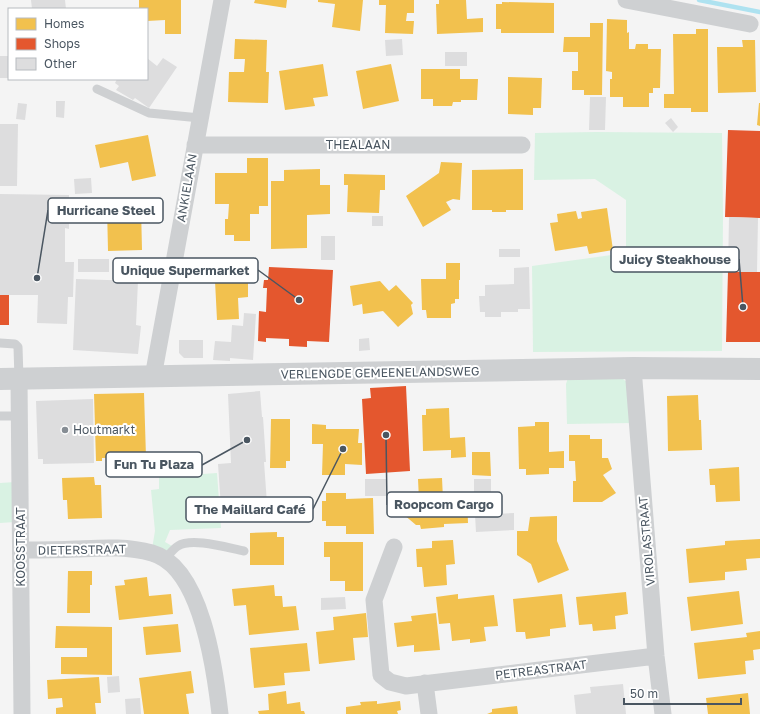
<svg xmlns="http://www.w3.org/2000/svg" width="760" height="714" viewBox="0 0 760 714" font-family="'Golos Text',sans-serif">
<rect width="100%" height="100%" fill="#f4f4f4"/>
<path fill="#d9f2e3" d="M596 132 722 133 723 215 722 351 533 352 532 266 626 253V200L595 179 534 180 535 133Z
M568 378 623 379 628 383 633 423 567 424 566 384Z
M217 473 221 528 170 530 165 542 172 546 165 554 152 549 155 531 151 490 159 489V477Z
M15 482V522L0 523V483Z"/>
<path fill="#f2c14e" d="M139 0H181V34H165V20L147 21V9H139Z
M255 0H287L286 8 254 3Z
M318 0H363L360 31 332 27 335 4 318 2Z
M379 0H414V13H407L406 21H414L413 34 385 33 386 5H379Z
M439 0H466L467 19 483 18V32L437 34 436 4H439Z
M502 2 554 3V33H501V29H496V4H502Z
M607 19 627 20V33L629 32V49H635L636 44H648V49H661L660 88H653V93H649V107H623V97H610V79H612V72L606 71Z
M590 23H603L602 95H584V90H572V71H578V52H563L564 37H590Z
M696 29H708V112H691V108H664V94H674L673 34H696Z
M235 39 267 40 266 72H269L268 103 228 102 229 72H244L245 59H234Z
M742 40H755L756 92 718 93 717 47H743Z
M323 64 328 96 313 98 315 106 285 110 279 71Z
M391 64 399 101 363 109 356 71Z
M421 69H460V79H478L477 100H461V102H453L452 106H433V99H421Z
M508 77 542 78 541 108H533V115L508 114Z
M759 103H760V126L757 125Z
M148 135 156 176 132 181 128 162 100 168 95 145Z
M247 158H268V206H259V214H250V241H234V235H225V219H228L229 204H215V173H247Z
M441 162 462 163 460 200 453 199 446 202 451 210 423 227 406 196 439 173Z
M320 169V185H330V214L307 215V248L271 249V181H284V170Z
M523 169V210H506V212H492V210H472V170Z
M344 174 385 175V190H380L379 213 347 212 348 185H344Z
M107 207H141L142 250 108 251Z
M607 208 613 250 589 254 587 246 555 251 550 223 558 222 557 214 576 211 578 219 582 218 581 212Z
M218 261V271L240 270V281H248V297L238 298 239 319 217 320 215 281 199 282 198 262Z
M446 263H460V280H459V299H455V303L451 304V318H427L426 310H422L421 279H446Z
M380 281 389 291 396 285 413 303 411 305 413 314 398 327 383 311 363 314 362 304 353 306 350 286Z
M144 393 146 457 102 458V461H96L94 394Z
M698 395 699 420H701L702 450 668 451 667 396Z
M449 408 450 438 465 437 466 457 451 458V450L423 451 422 415H426V409Z
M271 419H290V461H286V468H270Z
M535 422H549V452L564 451V468H549V474L526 475V469H519L518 427 535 426Z
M312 424 326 425V429H359L358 443H362V465L345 464V475H322L323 444H312Z
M569 435H590V439H602V458H608L612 469 603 475 616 493 602 502H573V481H576L575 461H569Z
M472 452H490L491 476 472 475Z
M739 467 740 501 716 502 715 485H710L709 469Z
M94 477 95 485H101L102 518 68 519 67 500H63L62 478Z
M442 478 443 499 467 498 468 523 444 524V527L421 529 420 525H416L403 514 415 500H419L418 479Z
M326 493H346V499L373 498 374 534H346V526H326V521H322V501H326Z
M557 516V541L569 570 538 583 531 564 517 555V531H528L530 517Z
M277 532V537H284V565H250V533Z
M760 539V558L746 559 747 570 725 572V580L689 583 686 549 725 545V541Z
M453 540 455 564 446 565 447 585 424 587 422 567H417L416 549 432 548V541Z
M324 542H363V591H345V581H330V557H324Z
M68 571H92V585H90V613H67Z
M147 577 149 596 171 594 173 614 119 620 115 586 125 585 124 580Z
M274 585 275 596H282L283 607 296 606 299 630 249 635 246 605 234 606 232 589Z
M739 591 743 624 691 631 687 597Z
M626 592 628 614 615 616 616 629 593 631 592 624 579 625 576 597Z
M458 594V599L494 595 498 626 484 627 486 641 470 643V639L452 641 450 623 439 624 436 597Z
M562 594 566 627 550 629V636L526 639 525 632H516L513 599Z
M366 613 368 637 353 638 355 660 319 664 316 632 334 630 333 617Z
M436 613 440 650 414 652V645L397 647 394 623 412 621 411 616Z
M178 624 181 652 146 655 143 627Z
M56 626 112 627V675L61 674V657H87V648H55Z
M760 631V649L753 650 754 660 745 661 746 674 698 679 694 643 747 637 746 633Z
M307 643 310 671 284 673 285 685 254 688 250 648Z
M191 671 194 693 186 694 189 714H144L139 678Z
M99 677 101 703H95L96 714H56V708L63 707 62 698 48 699 47 680Z
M286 691 287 704 300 702 301 711H304L305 714H259L258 711 269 710 268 694Z
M748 693 750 714H708L706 698Z
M377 701V704L400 701 401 710 397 711 398 714H346V707L361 705 360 702Z
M517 706 518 714H487L492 712V709Z"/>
<path fill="#e4572e" d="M728 130 760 131V218L725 217Z
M269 267 333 270 329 342 307 341V347L289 346V339L266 338V342L258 341 259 311 266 312 267 288H263L264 280H268Z
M728 272H760V342H726Z
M0 295H9V325H0Z
M406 386 410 471 366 474 362 399 371 398 370 388Z"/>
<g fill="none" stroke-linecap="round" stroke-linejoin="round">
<path stroke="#aee2f0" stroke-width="4.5" d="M699 0 760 12"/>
</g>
<path fill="#ddddde" d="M31 0H65L66 9H32Z
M402 39 403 55 386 56 385 40Z
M445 52H467V66H445Z
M0 56H9L8 78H0Z
M147 58 157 66 163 58 177 67 149 108 135 98 133 100 116 90 119 86 115 83 117 79H147Z
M590 97H606L605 130H589Z
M56 101H65L64 118 56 117Z
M18 103 27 104 25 120 16 119Z
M671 118 678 127 673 132 665 123Z
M0 124H18L17 186H0Z
M91 178 92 193 75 194 74 179Z
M0 194 69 195V229L65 228V262H74L73 297H68L67 324 37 323 38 295H0Z
M372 216H383V226H372Z
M729 217 758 218 757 272H728Z
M321 236H335V260H321Z
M499 249H520V257H499Z
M78 259H109V272H78Z
M246 262H258V279L246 278Z
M529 267 530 309H518V312H501V317H485V312H480L479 296H485V285L514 284V268Z
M76 279 138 281 136 325 141 326 138 354 73 350Z
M244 313 256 314 253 360 230 358V361L213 360 215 341 231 342 232 325 243 326Z
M369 338 370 350 359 351V339Z
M179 340H203V358H184L179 353Z
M260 391 262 417H263L266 462H264L268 517 249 519 248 506 221 508 218 464 231 463 228 394Z
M93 399 94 463 43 464V459H38L36 401Z
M365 479H387V496H365Z
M474 479H491V508L474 509Z
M514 513V530L476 532 475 515Z
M345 597 346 609 321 610V598Z
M119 676 120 692 108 693 107 677Z
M623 684 626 714H576L574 695 591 693 590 687Z
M140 698 141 714H126L125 699Z"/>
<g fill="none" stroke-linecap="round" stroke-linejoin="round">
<path stroke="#ced0d2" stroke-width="9" d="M97 89 149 113 200 118
M0 343 15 344 18 347 19 379
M0 416H20
M165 559C169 555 173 549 178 546 192 537 228 548 244 551"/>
<path stroke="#ced0d2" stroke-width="17" d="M626 0 750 24
M195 145H522
M633 368 656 656 663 714
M153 377 222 0
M19 379 22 714
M394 547 374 600 381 675 390 682 406 686 656 656
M21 550C39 550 57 550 76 549 101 548 126 546 152 553 202 567 215 670 220 714
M425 683 429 714"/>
<path stroke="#ced0d2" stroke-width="22" d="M0 379 633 368 760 369"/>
</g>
<circle fill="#868d94" stroke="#fff" stroke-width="1.5" cx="65" cy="430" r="4"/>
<g text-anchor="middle" stroke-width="4" stroke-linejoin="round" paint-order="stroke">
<g font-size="12" fill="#4a5661" stroke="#fff">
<text x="358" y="149">THEALAAN</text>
<text transform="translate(187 188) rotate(-80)" y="4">ANKIELAAN</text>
<text transform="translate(380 373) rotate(-1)" y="4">VERLENGDE GEMEENELANDSWEG</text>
<text transform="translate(647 541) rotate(-95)" y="4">VIROLASTRAAT</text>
<text transform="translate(21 547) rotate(-90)" y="4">KOOSSTRAAT</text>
<text transform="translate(82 550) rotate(-1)" y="4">DIETERSTRAAT</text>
<text transform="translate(541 670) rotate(-7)" y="4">PETREASTRAAT</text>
</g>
<g font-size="12" fill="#4a5661" stroke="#fff" text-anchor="start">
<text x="73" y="434">Houtmarkt</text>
</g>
</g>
<path fill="none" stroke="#4a5661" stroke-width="1.5" d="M37 278L48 210M743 307L739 259M299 300L258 270M247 440L202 465M386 435L387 505M343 449L313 509"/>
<g fill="#4a5661" stroke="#fff" stroke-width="1.5">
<circle cx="37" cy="278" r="4"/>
<circle cx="743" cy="307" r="4"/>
<circle cx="299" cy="300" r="4"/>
<circle cx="247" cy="440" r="4"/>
<circle cx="386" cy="435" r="4"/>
<circle cx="343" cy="449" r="4"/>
</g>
<g fill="#fff" stroke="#4a5661" stroke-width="1.5">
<rect x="48" y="198" width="115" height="25" rx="4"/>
<rect x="611" y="247" width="128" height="25" rx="4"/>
<rect x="113" y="258" width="145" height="25" rx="4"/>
<rect x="106" y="452" width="96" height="25" rx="4"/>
<rect x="387" y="492" width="115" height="25" rx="4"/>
<rect x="186" y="497" width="127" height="25" rx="4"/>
</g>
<g font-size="13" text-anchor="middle" font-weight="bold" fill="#4a5661">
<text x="106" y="215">Hurricane Steel</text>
<text x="675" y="264">Juicy Steakhouse</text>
<text x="185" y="275">Unique Supermarket</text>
<text x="154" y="469">Fun Tu Plaza</text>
<text x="444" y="509">Roopcom Cargo</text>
<text x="250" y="514">The Maillard Café</text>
</g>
<rect x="8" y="8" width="140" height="72" fill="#ffffff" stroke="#b7bbc0"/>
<rect x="16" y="18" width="20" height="12" fill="#f2c14e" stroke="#b7bbc0"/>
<text x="44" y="28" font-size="12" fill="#4a5661">Homes</text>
<rect x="16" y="38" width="20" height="12" fill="#e4572e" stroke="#b7bbc0"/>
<text x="44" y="48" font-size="12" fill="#4a5661">Shops</text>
<rect x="16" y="58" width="20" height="12" fill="#ddddde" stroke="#b7bbc0"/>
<text x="44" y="68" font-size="12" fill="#4a5661">Other</text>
<path d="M624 698v6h117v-6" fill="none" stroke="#4a5661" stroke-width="2"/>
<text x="630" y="698" font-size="12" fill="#4a5661" stroke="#ffffff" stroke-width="3" paint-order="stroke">50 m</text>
</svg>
